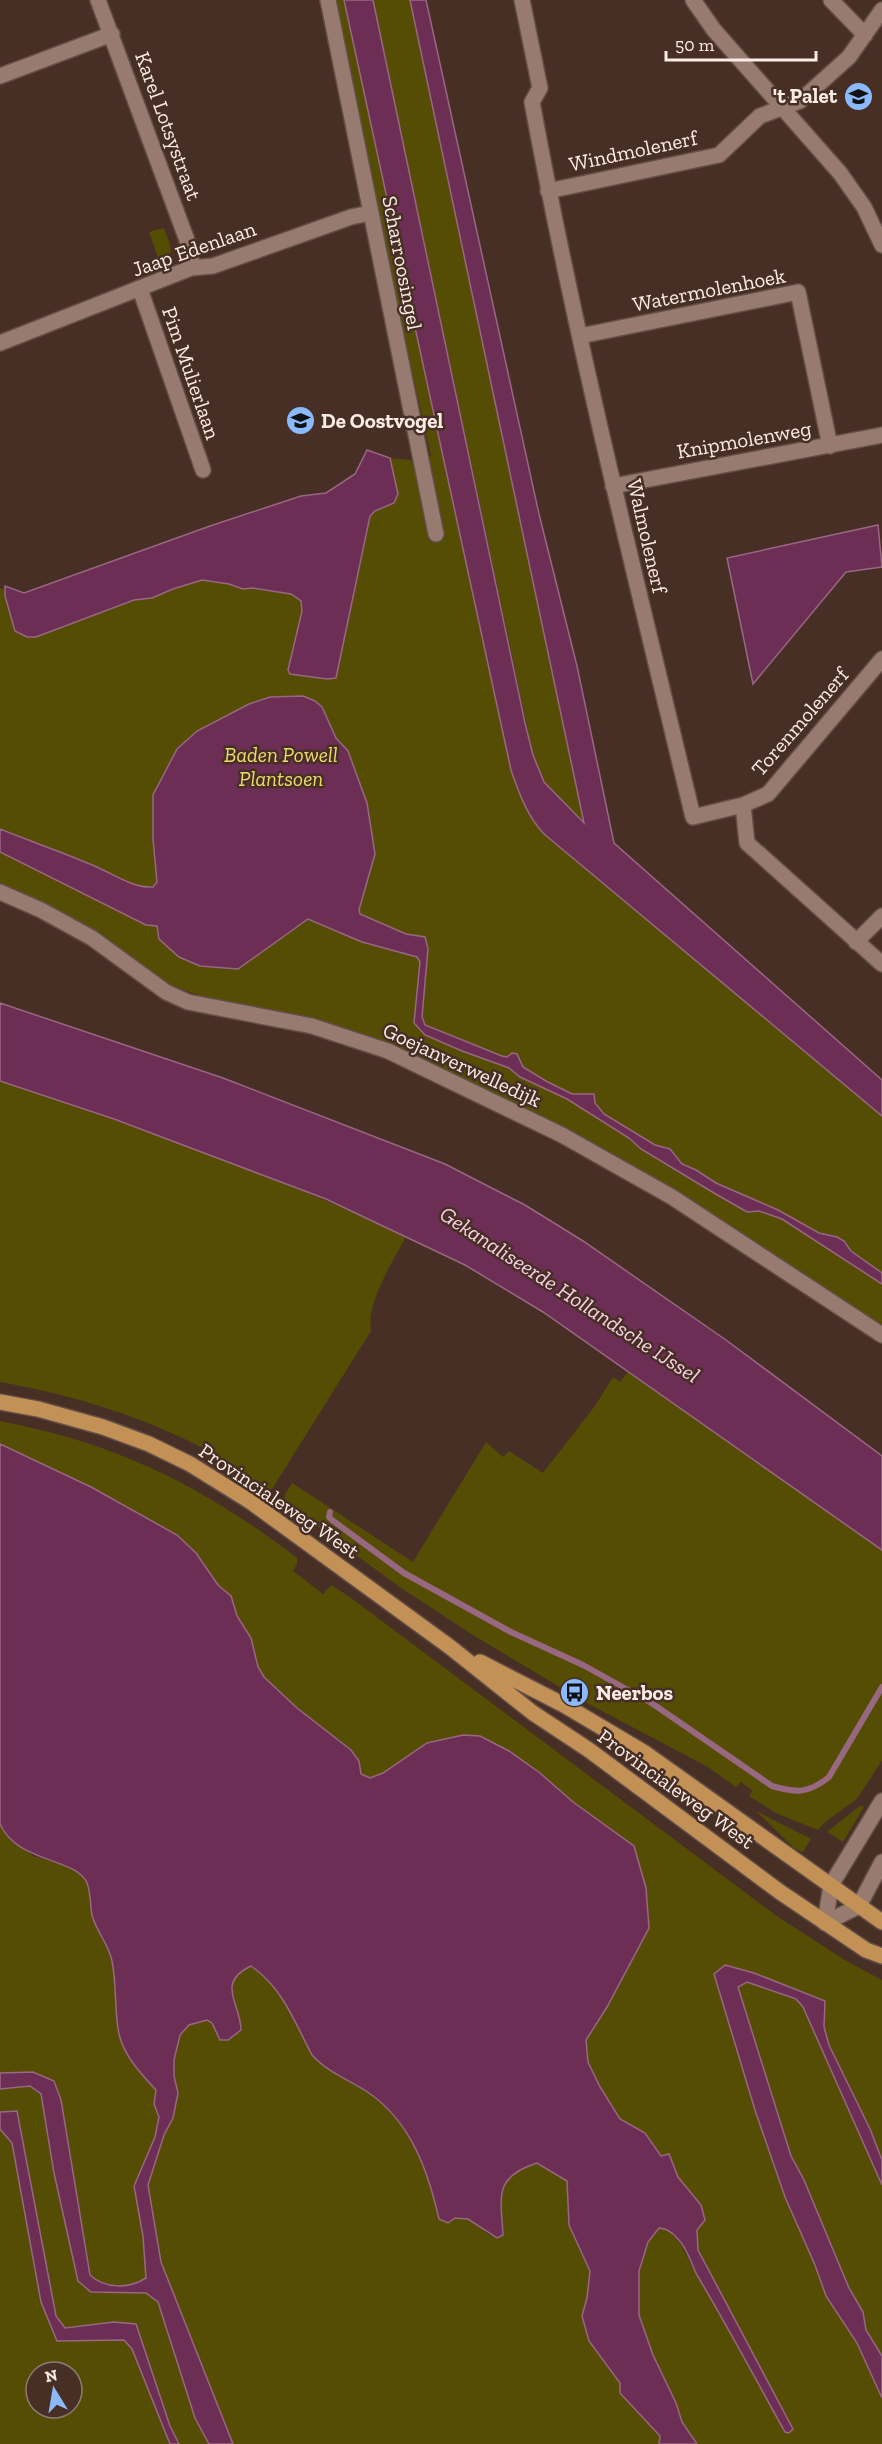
<svg xmlns="http://www.w3.org/2000/svg" width="882" height="2444" viewBox="0 0 882 2444" font-family="'Zilla Slab',serif">
<rect width="100%" height="100%" fill="#472f25"/>
<path fill="#564d05" fill-rule="evenodd" d="M330 0H344L442 451 539 805 882 1092V1330L493 1094 172 986 93 931 0 892V589L3 588 5 594 60 589 392 470 390 458 411 460 412 463 431 456Z
M373 0H410L584 824 544 782 533 755Z
M164 228C173 252 177 257 152 269L151 263 158 258 149 232Z
M0 1081C137 1127 275 1175 406 1236 393 1262 366 1302 371 1331L272 1489H267C244 1474 221 1458 197 1445 135 1414 68 1394 0 1382Z
M628 1372 882 1550V1760L857 1799 826 1821 818 1830 776 1813 749 1796 753 1791 741 1782 736 1787 708 1767 583 1701 473 1635 401 1588 284 1502 285 1494 292 1483 413 1562 486 1442 503 1457 509 1451 543 1473 595 1406 613 1377 620 1382Z
M0 1421C116 1443 203 1486 297 1558V1564L293 1571 323 1594 331 1585 347 1595 778 1917 845 1960 882 1980V2160L870 2129 829 2045 824 2027 825 2001 754 1973 725 1965 714 1974 785 2197 815 2265 826 2296 857 2343 882 2398V2444H697L682 2422 676 2403 653 2355 639 2315V2271L648 2242 659 2228H665C686 2245 685 2256 698 2277 717 2308 734 2339 751 2371L729 2311 698 2250 694 2196 678 2177 669 2154 662 2156 645 2133 620 2119 600 2087 588 2062 586 2040 607 2007 649 1928 646 1888 573 1802 540 1773 509 1751 480 1736 463 1735 427 1743 383 1774 370 1778 361 1774 359 1761 351 1750 297 1708 264 1677 258 1667 251 1638 237 1616 231 1596 218 1585 196 1553 177 1535 91 1487 0 1444Z
M861 1805 864 1807 843 1842 827 1832Z
M756 1811 811 1839 803 1852 795 1849Z
M0 1824 3 1831 33 1856 70 1867 82 1875 88 1884 94 1921 111 1958 116 1983V2008L135 2067 156 2090 154 2103 159 2116 155 2137 134 2186 143 2236 146 2278C129 2289 106 2289 90 2276L61 2100 33 2072 0 2073Z
M251 1966C283 1988 295 2022 312 2055 328 2073 350 2080 369 2093 411 2122 428 2171 439 2219H468L491 2236 503 2221C496 2189 506 2173 536 2163L567 2181 569 2225 590 2271 587 2298 584 2306 589 2340 660 2437 659 2444H233L161 2262 148 2185 164 2135 173 2118 178 2093 174 2076V2060L180 2035 189 2025 207 2020 228 2040 241 2030C241 2004 214 1984 251 1966Z
M747 1982 796 2000 803 2007 882 2185V2356L866 2330 863 2312 849 2288 804 2180 791 2156 738 1987Z
M30 2086 41 2094 54 2173 91 2292 146 2293 158 2302 195 2418 209 2444H179L170 2426 136 2324 114 2322 64 2328 56 2316 17 2111 0 2112V2089Z
M0 2129 12 2143 41 2302 56 2340 123 2339 132 2349 170 2444H0ZM36 2372H72V2408H36Z"/>
<path fill="#6d2e56" stroke="#986781" stroke-width="1.5" d="M344 0H373L525 723 533 755 544 782 584 823 410 0H426L539 514 577 666 614 843 882 1080V1116L544 834C527 816 519 793 511 770Z
M367 450 390 458 398 494 394 503 375 511 370 516 336 678 327 679 290 674 288 670 302 611 301 601 291 594 253 588 243 589 229 584 202 580 173 589 152 598 134 600 36 637H27L15 631 5 596V586L24 593 210 526 301 496 326 493 355 474Z
M878 525 882 567 846 572 753 684 727 558Z
M303 696 315 701 322 707 336 738 348 751 367 803 375 854 359 910 360 914 406 934 425 937 428 949 422 1017 425 1025 502 1056 507 1057 512 1053 517 1054 523 1067 546 1081 572 1094H594L595 1103 604 1114 655 1145 670 1149 682 1164 696 1170 716 1183 778 1210 819 1233 837 1237 844 1241 851 1251 882 1273V1284L782 1219 759 1211 747 1212 714 1193 641 1149 629 1138 567 1099 520 1077 509 1068 462 1051 425 1035 414 1023 420 962 417 957 362 942 308 919 238 969 200 966 179 957 159 939 157 926 146 925 0 852V829C32 842 65 853 97 867 115 875 133 888 153 887L157 882 153 839V795L177 749 197 731 249 704 270 697Z
M0 1003 223 1078 445 1164 525 1205 583 1241 726 1340 882 1456V1550L543 1312 465 1265 326 1199 114 1119 0 1081Z
M0 1444 91 1487 177 1535 196 1553 218 1585 231 1596 237 1616 251 1638 258 1667 264 1677 297 1708 351 1750 359 1761 361 1774 370 1778 383 1773 427 1743 463 1735 480 1736 509 1751 540 1773 573 1802 634 1846 646 1888 649 1928 607 2007 586 2040 588 2062 600 2087 620 2119 645 2133 661 2156 669 2154 678 2177 701 2205 705 2220 697 2230 698 2250 793 2429 789 2433 785 2432C756 2380 728 2327 697 2275 691 2264 688 2249 678 2239 673 2233 667 2228 659 2228L648 2242 639 2271V2315L653 2355 676 2403 682 2422 697 2444H659L660 2436 620 2393V2383L589 2341 582 2316 587 2298 590 2271 569 2225 567 2181 537 2163C493 2177 501 2197 503 2235L497 2238 468 2219 455 2218 448 2223 439 2219C428 2171 411 2122 369 2093 350 2080 328 2073 312 2055 295 2023 283 1988 251 1966 215 1983 241 2004 241 2030L228 2040H220L212 2023 207 2020 189 2025 180 2035 174 2060V2076L178 2093 173 2118 164 2135 148 2185 161 2262 233 2444H209L195 2418 158 2302 146 2293 91 2292 78 2281 54 2173 41 2094 30 2086 0 2089V2073L33 2072 54 2081 61 2100 90 2275C105 2289 129 2289 146 2278L143 2236 134 2186 155 2137 159 2117 154 2104 156 2090C141 2074 124 2056 119 2034 114 2010 117 1985 112 1961 109 1945 96 1931 92 1915 90 1905 91 1893 87 1883 77 1858 17 1863 0 1824Z
M725 1965 754 1973 825 2001 824 2027 829 2045 870 2129 882 2160V2185L803 2007 796 1999 747 1982 738 1987 791 2156 804 2180 849 2288 863 2312 866 2330 882 2356V2398L857 2343 826 2296 815 2265 785 2197 755 2110 714 1974Z
M17 2111 56 2316 65 2328 114 2322 136 2324 170 2426 179 2444H170L132 2349 124 2340 57 2341 41 2302 12 2143 0 2129V2112Z"/>
<g fill="none" stroke-linecap="round" stroke-linejoin="round">
<path stroke="#986781" stroke-width="6" d="M330 1512 329 1517 332 1520 404 1573 511 1632 583 1665 619 1685 653 1704 772 1786C796 1793 808 1794 829 1777L882 1687"/>
<defs>
<path id="minor" d="M98 0 191 251V268
M328 0 436 534
M522 0 540 88 532 102C576 342 636 579 693 817L743 805 747 843 882 964
M831 0 865 35
M0 76 112 34
M548 191 719 155 760 116 800 101 849 57 882 10
M140 289 203 470
M580 336 798 292 830 446
M0 343 191 268 213 266 351 217 370 213
M613 486 882 435
M743 805 768 794 882 659
M0 892 41 910 92 938 166 992 188 1002 312 1026 388 1051 562 1135 672 1197 882 1335
M856 942 882 916"/>
<path id="tertiary" d="M693 0 714 30 840 173 864 207 882 245"/>
<path id="secondary" d="M825 1923 831 1885 882 1801
M825 1923 859 1906 882 1862"/>
<path id="primary" d="M0 1402 38 1409 103 1427 149 1444 190 1464 251 1502 450 1647 533 1713 589 1750 780 1892 866 1950 882 1956
M480 1662 564 1705 645 1753 882 1922"/>
</defs>
<use href="#minor" stroke="#624e46" stroke-width="18"/>
<use href="#tertiary" stroke="#624e46" stroke-width="18"/>
<use href="#secondary" stroke="#624e46" stroke-width="18"/>
<use href="#primary" stroke="#624e46" stroke-width="18"/>
<use href="#minor" stroke="#977b70" stroke-width="15"/>
<use href="#tertiary" stroke="#977b70" stroke-width="15"/>
<use href="#secondary" stroke="#977b70" stroke-width="15"/>
<use href="#primary" stroke="#c39156" stroke-width="15"/>
</g>
<defs>
<symbol id="school-disc" viewBox="-11 -11 22 22"><circle r="9.5" fill="#8abafc" stroke="#472f25"/><path d="M0-5L7-2L0 1L-7-2ZM-4 1L0 2.5L4 1V4Q0 6-4 4Z" fill="#111"/></symbol>
<symbol id="bus-disc" viewBox="-11 -11 22 22"><circle r="9.5" fill="#8abafc" stroke="#472f25"/><path d="M-5-6H5V4H4V6H2V4H-2V6H-4V4H-5ZM-3.5-4V0h7V-4ZM-3.5 1.2v1.5H-2V1.2ZM2 1.2v1.5H3.5V1.2Z" fill="#111"/></symbol>
</defs>
<g fill-rule="evenodd">
<use href="#school-disc" x="842" y="80" width="33" height="33"/>
<use href="#school-disc" x="284" y="404" width="33" height="33"/>
<use href="#bus-disc" x="558" y="1676" width="33" height="33"/>
</g>
<g text-anchor="middle" stroke-width="5" stroke-linejoin="round" paint-order="stroke">
<g font-size="21" font-weight="bold" fill="#fcece6" stroke="#472f25" text-anchor="start">
<text x="837" y="103" text-anchor="end">'t Palet</text>
<text x="321" y="428">De Oostvogel</text>
<text x="596" y="1700">Neerbos</text>
</g>
<g font-size="21" fill="#fcece6" stroke="#472f25">
<text transform="translate(168 126) rotate(70)" y="7">Karel Lotsystraat</text>
<text transform="translate(633 151) rotate(-12)" y="7">Windmolenerf</text>
<text transform="translate(194 249) rotate(-19)" y="7">Jaap Edenlaan</text>
<text transform="translate(402 263) rotate(79)" y="7">Scharroosingel</text>
<text transform="translate(709 290) rotate(-11)" y="7">Watermolenhoek</text>
<text transform="translate(191 373) rotate(71)" y="7">Pim Mulierlaan</text>
<text transform="translate(744 440) rotate(-10)" y="7">Knipmolenweg</text>
<text transform="translate(647 536) rotate(77)" y="7">Walmolenerf</text>
<text transform="translate(800 722) rotate(-49)" y="7">Torenmolenerf</text>
<text transform="translate(462 1065) rotate(25)" y="7">Goejanverwelledijk</text>
<text transform="translate(279 1501) rotate(34)" y="7">Provincialeweg West</text>
<text transform="translate(676 1789) rotate(36)" y="7">Provincialeweg West</text>
</g>
<g font-size="21" font-style="italic" fill="#ecdb6d" stroke="#472f25">
<text x="281" y="762">Baden Powell<tspan x="281" dy="24">Plantsoen</tspan></text>
</g>
<g font-size="22" font-style="italic" fill="#f8d0e6" stroke="#472f25">
<text transform="translate(570 1294) rotate(33)" y="8">Gekanaliseerde Hollandsche IJssel</text>
</g>
</g>
<g transform="translate(54 2390) rotate(349)"><circle r="28" fill="#472f25" stroke="#8f7b72" stroke-width="1.5"/>
<path d="M0-4.5L10 22L0 15L-10 22Z" fill="#8abafc"/>
<text y="-9" font-size="16" font-weight="bold" text-anchor="middle" fill="#fcece6">N</text>
</g>
<path d="M666 51v9h150v-9" fill="none" stroke="#fcece6" stroke-width="3"/>
<text x="675" y="51" font-size="18" fill="#fcece6" stroke="#472f25" stroke-width="4.5" paint-order="stroke">50 m</text>
</svg>
